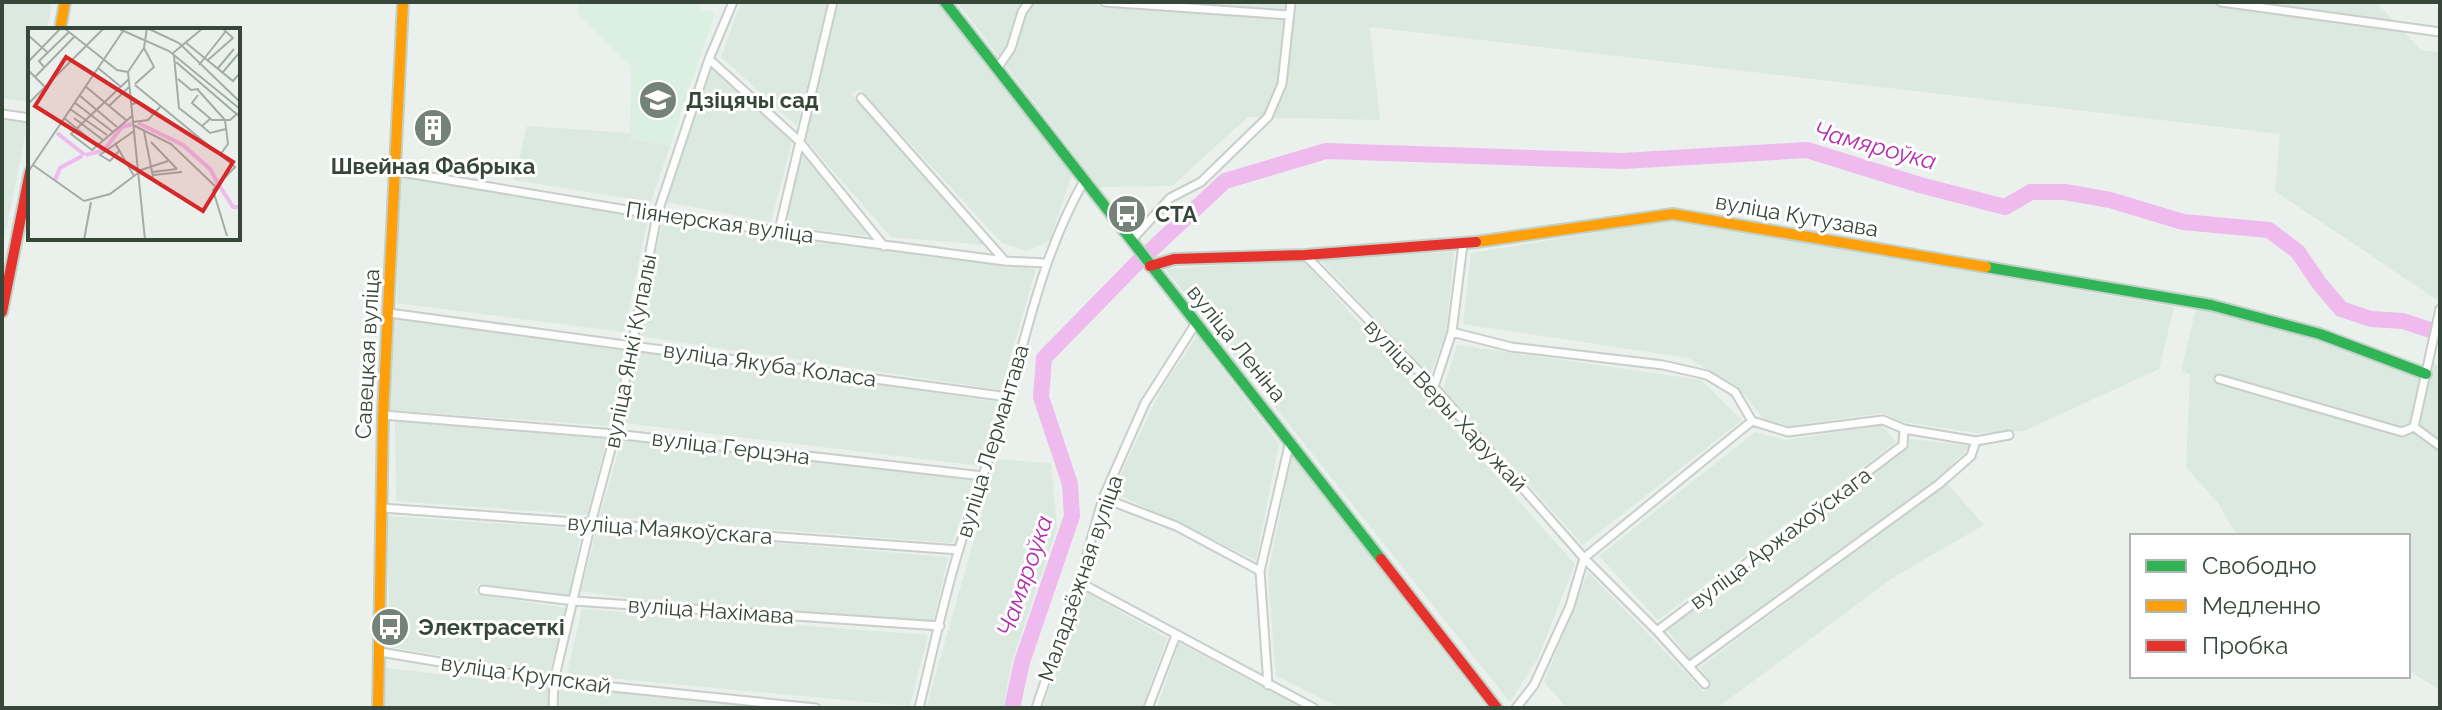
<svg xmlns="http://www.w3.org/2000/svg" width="2442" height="710" viewBox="0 0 2442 710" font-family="Raleway,sans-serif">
<rect width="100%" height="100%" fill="#eaf1ed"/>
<path fill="#dbe9e0" d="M2 2H52L47 30H30V102L2 98Z
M741 2H828L797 126 721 57Z
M839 2H940L1072 174 1050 240 1027 251 1002 243 860 89 851 94 985 245 891 237 805 139Z
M957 2H2376L2421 50 2440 52V302L2275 191 2280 134 1370 27 1380 120 1248 117 1172 186 1099 187Z
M711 67 792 142 771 222 667 202Z
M2 119 28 123 2 250Z
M527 126 630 133 631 139 670 146 651 202 514 180Z
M801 152 870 236 784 226Z
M399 177 648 219 624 332 397 303Z
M1673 220 2174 307 2159 369 2024 431 1977 433 1903 422 1883 413 1789 426 1763 418 1737 386 1688 358 1463 324 1471 253Z
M662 223 1036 269 1001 390 639 336Z
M1454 252 1446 334 1430 375 1319 259Z
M1303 260 1575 564 1538 658 1510 702 1165 269Z
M2196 308 2321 338 2428 380 2433 363 2440 367V690L2408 670V536H2237L2218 503 2186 467 2190 374 2181 371Z
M395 317 625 350 610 426 389 410Z
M1197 336 1279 443 1256 560 1112 492 1162 388Z
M1457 345 1701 380 1742 420 1583 545 1443 389Z
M638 350 997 402 981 466 623 423Z
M395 421 607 439 587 515 396 501Z
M1881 425 1896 442 1658 620 1599 556 1755 432 1785 440Z
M622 438 974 480 952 543 600 516Z
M1910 439 1970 446 1935 482 1690 659 1667 630 1905 450Z
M1292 454 1487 708H1341L1276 676 1268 574Z
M997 459 1051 463 1057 528 1011 665 1003 708H926Z
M1947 483 1984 525 1894 577 1717 708H1567L1544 682 1588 572 1704 692 1712 685 1700 667Z
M386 516 582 529 569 595 478 584 474 594 567 608 549 674 391 647Z
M597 529 814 546 948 557 933 622 678 605 581 591Z
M1082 590 1167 638 1142 708H1043Z
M582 609 928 635 910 706 567 674Z
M1179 643 1303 708H1157Z
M385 668 549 686 547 708H385Z
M560 686 769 708H559Z"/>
<path fill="#dcefe3" d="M580 2H700V10L715 12 670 146 630 139 631 67 577 12Z"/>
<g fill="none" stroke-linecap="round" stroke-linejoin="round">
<path stroke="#efbaed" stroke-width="16" d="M1149 252 1225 181 1326 151 1623 161 1807 150 1920 185 2005 207 2031 192H2065L2110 200 2183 222 2269 230 2298 252 2319 283 2341 309 2371 319 2403 321 2430 330
M1012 708 1022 662 1072 516 1070 484 1041 397 1044 358 1138 262"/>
<defs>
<path id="street" d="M1105 2 1289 15
M2221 2 2440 32
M709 59 798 140 884 246
M997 69 1011 48 1022 12 1029 2
M861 98 1005 261
M2 114 30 118
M395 171 657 215 1005 261 1046 263
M779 230 833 2
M1131 241 1170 198 1201 182 1268 117 1282 84 1291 2
M1305 255 1434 387 1584 558 1657 631 1705 684
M2440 309 2414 427 2440 446
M389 313 1008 397
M1452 332 1511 347 1663 365 1707 375 1735 392 1752 421 1788 432 1875 421 1883 420 1904 429 1903 445 1657 631
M2219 379 2402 432 2414 427
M1434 387 1452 332 1463 244
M383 415 615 434 983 476
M1904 429 1976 441 2009 435
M1103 498 1176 526 1260 571 1268 685
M382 508 959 550
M1260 571 1290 441
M1079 582 1314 708
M483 590 574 601 940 626
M380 652 554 681 816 708
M1689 666 1939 484 1971 456 1976 441
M553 708 554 681 591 523 615 434 657 215 709 59 733 2
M919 708C932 655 943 601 959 549 974 498 993 449 1008 398 1029 324 1045 249 1084 181
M1036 708 1079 582 1103 498 1145 403 1196 323
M1148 708 1176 635
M1516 708 1534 685 1570 606 1584 558 1752 421"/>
<path id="fast" d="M945 2 1381 559
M1986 267 2211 305 2320 334 2426 374"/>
<path id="slow" d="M60 30 65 2
M1476 242 1673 214 1986 267
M378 708 383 415 403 2"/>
<path id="jam" d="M1150 266 1174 259 1305 255 1476 242
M2 312 30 172
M1381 559 1497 708"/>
</defs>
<use href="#street" stroke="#c8cfca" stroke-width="11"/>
<use href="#fast" stroke="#c1d1c7" stroke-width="14"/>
<use href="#slow" stroke="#c1d1c7" stroke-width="14"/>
<use href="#jam" stroke="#c1d1c7" stroke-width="14"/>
<use href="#street" stroke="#fcfdfc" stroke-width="7"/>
<use href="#fast" stroke="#30b455" stroke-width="10"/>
<use href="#slow" stroke="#ff9f0a" stroke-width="10"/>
<use href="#jam" stroke="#e5322d" stroke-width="10"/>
</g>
<defs>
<symbol id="school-disc" viewBox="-11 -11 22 22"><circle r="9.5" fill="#758279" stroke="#fff"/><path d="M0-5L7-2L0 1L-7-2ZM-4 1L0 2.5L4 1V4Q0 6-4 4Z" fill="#fff"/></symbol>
<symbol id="building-disc" viewBox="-11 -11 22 22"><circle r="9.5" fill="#758279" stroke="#fff"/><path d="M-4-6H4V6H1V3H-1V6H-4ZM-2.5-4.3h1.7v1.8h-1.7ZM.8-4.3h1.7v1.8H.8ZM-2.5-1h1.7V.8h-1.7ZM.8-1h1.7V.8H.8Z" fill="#fff"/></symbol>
<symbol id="bus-disc" viewBox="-11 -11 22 22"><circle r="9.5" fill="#758279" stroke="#fff"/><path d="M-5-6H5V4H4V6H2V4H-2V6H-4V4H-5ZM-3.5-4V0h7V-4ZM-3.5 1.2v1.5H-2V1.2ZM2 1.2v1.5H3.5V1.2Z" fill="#fff"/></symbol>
</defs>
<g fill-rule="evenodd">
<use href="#school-disc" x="636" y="78" width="44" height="44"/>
<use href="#building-disc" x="411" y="106" width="44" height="44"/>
<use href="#bus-disc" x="1105" y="192" width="44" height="44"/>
<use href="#bus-disc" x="368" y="605" width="44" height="44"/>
</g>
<g text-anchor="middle" stroke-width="6" stroke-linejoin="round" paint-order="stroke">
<g font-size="22" font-weight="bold" fill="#36473a" stroke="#fff" text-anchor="start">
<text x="686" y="108">Дзіцячы сад</text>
<text x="433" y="174" text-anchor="middle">Швейная Фабрыка</text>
<text x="1155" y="222">СТА</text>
<text x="418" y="635">Электрасеткі</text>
</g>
<g font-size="22" fill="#36473a" stroke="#fff">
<text transform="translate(1797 215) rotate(10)" y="8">вуліца Кутузава</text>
<text transform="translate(720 222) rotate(8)" y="8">Піянерская вуліца</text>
<text transform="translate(1237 343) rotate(51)" y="8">вуліца Леніна</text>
<text transform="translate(630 351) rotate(-79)" y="8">вуліца Янкі Купалы</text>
<text transform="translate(367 354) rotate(-87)" y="8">Савецкая вуліца</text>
<text transform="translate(770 364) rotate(8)" y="8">вуліца Якуба Коласа</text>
<text transform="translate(1446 405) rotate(47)" y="8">вуліца Веры Харужай</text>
<text transform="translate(992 441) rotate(-73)" y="8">вуліца Лермантава</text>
<text transform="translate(731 447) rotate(7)" y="8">вуліца Герцэна</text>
<text transform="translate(670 529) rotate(4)" y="8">вуліца Маякоўскага</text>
<text transform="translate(1780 538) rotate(-37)" y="8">вуліца Аржахоўскага</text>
<text transform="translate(1080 578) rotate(-71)" y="8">Маладзёжная вуліца</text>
<text transform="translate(711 610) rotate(4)" y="8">вуліца Нахімава</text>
<text transform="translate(526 674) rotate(8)" y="8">вуліца Крупскай</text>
</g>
<g font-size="24" font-style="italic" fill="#b52dac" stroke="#fff">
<text transform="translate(1875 146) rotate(15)" y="8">Чамяроўка</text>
<text transform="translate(1025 576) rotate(-71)" y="8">Чамяроўка</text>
</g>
</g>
<g transform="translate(28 28)">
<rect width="212" height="212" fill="#eaf1ed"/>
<path fill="none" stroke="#efbaed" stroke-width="4" d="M110 95 155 117 183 142 190 156M29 105 57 127M58 127 76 122 94 99 104 96M27 152 32 140 54 128M191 157 205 179H212"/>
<path fill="none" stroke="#a2ada5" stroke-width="2" d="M36 0 89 42 100 44M89 0 141 23 212 81M119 0 151 15 212 74M0 7 19 24M157 14 205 53 212 45M145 25 175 0M146 28 151 80 174 98 182 91M180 32 205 10 194 0M0 34 33 0M148 34 212 89M171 37 198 3M16 39 11 33 41 4M70 40 92 58M190 40 206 21M0 42 17 59M195 44 211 25M7 49 46 9M101 51 43 106 64 122 104 88M150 51 163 62 171 61M107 56 126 39 116 20M107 57 207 139 185 162 199 208M57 58 98 92M170 62 197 92 200 116 192 127M51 67 89 99M170 67 164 75 184 92H202L210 85M46 74 85 104M0 76 76 0M103 77 109 74 125 86M81 78 101 59M42 81 79 107M36 90 70 118M46 90 75 112M105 94 120 92 132 79M105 97 143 116 188 159M174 98 182 105 198 101M116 103 125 149M123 114 149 141M87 115 106 148M91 123 82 133 72 127 106 103M5 137 56 173 82 166 110 145M110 143 140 133M0 144 97 0M124 144 149 141M125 147 154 144M56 212 63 174M117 212 100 44 116 20 119 0"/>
<path fill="#d62828" fill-opacity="0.15" stroke="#d62828" stroke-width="4" d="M38 29 205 134 175 183 7 78Z"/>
<rect width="212" height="212" fill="none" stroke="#36473a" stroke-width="4"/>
</g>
<rect width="2442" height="710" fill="none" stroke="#36473a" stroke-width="8"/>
<rect x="2130" y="534" width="280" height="144" fill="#ffffff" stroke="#afb5b0" stroke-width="2"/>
<rect x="2146" y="560" width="40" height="12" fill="#30b455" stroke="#afb5b0" stroke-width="2"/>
<text x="2202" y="574" font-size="24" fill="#36473a">Свободно</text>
<rect x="2146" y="600" width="40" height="12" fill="#ff9f0a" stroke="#afb5b0" stroke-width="2"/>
<text x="2202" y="614" font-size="24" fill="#36473a">Медленно</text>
<rect x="2146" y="640" width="40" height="12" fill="#e5322d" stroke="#afb5b0" stroke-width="2"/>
<text x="2202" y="654" font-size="24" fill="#36473a">Пробка</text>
</svg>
